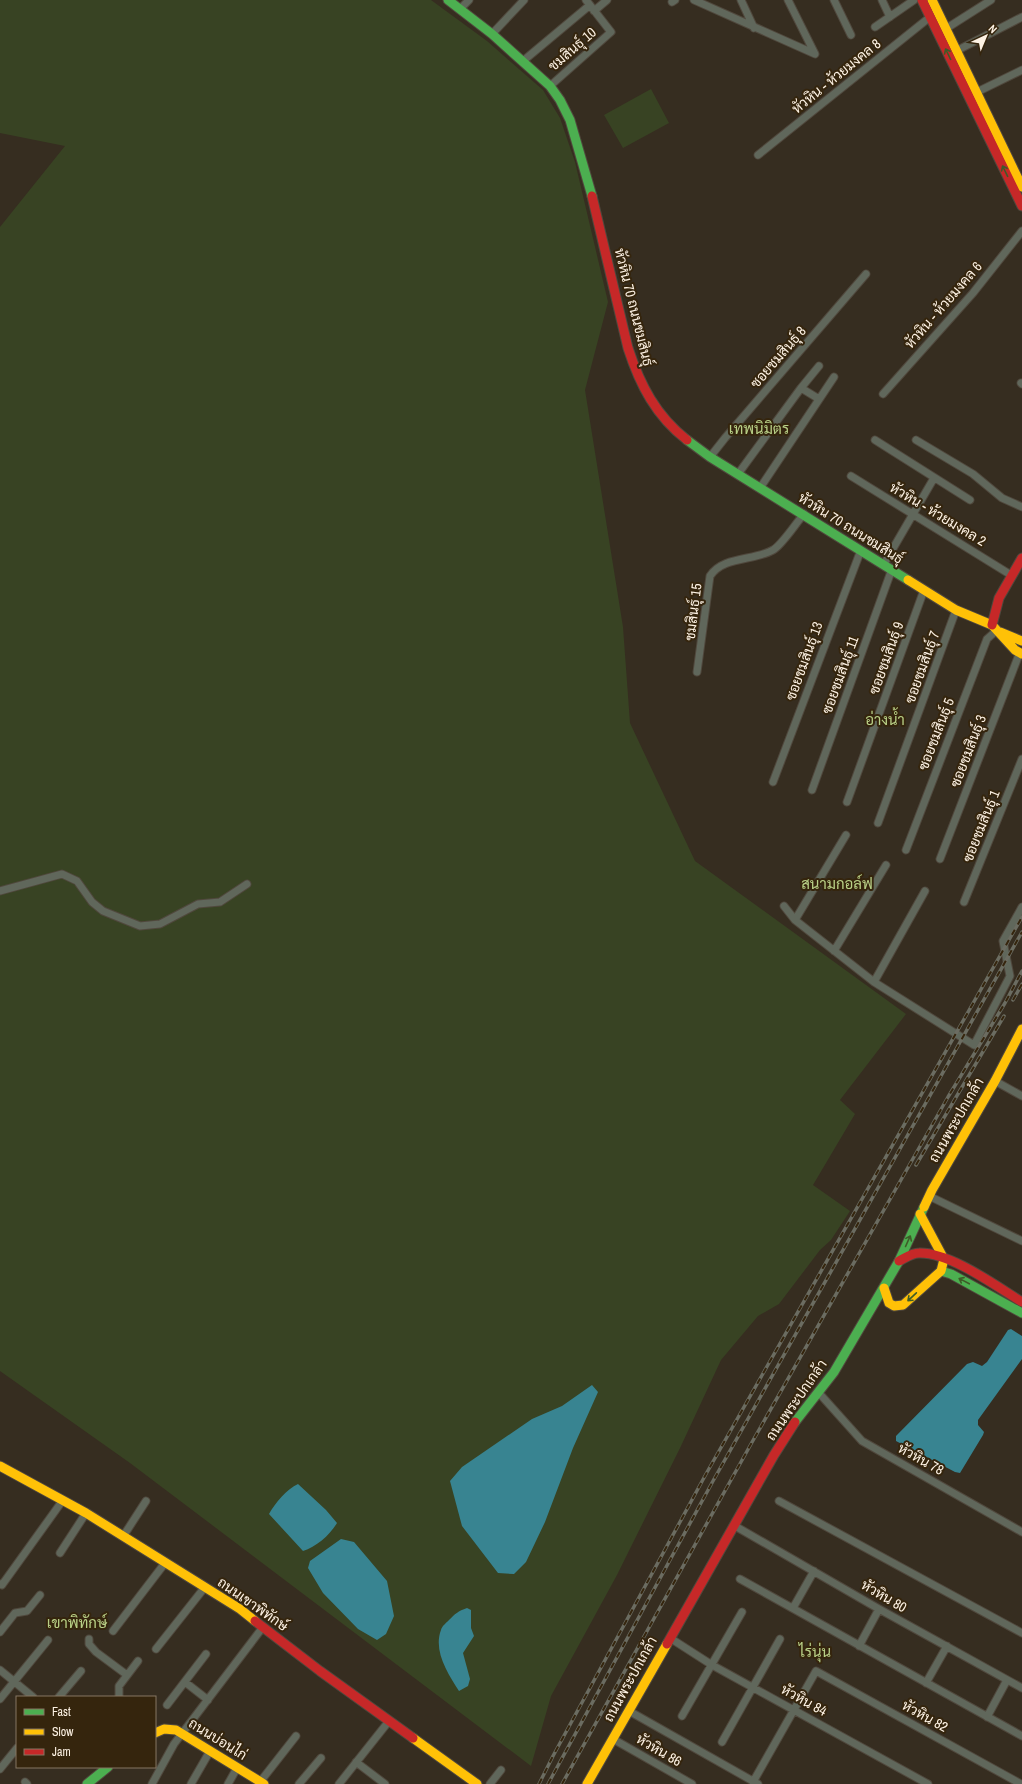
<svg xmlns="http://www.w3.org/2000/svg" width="1022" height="1784" viewBox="0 0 1022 1784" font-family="'Archivo Narrow',Sarabun,sans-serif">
<rect width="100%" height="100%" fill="#362d20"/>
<path fill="#384323" d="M0 0H431L487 41 543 90 560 118 575 162 608 302 585 390 623 627 630 723 695 861 906 1014 840 1100 855 1114 813 1185 850 1211 831 1240 820 1250 779 1304 758 1316 721 1360 681 1446 617 1575 551 1696 531 1766 130 1463 0 1371V227L65 146 0 133Z
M651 89 669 123 623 148 604 115Z"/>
<path fill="#388491" d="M1011 1329 1022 1336V1359L978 1420V1425L984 1432 983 1435 960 1473 955 1472 896 1441V1436L967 1364 973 1362 982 1366 987 1362 1008 1330Z
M592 1385 598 1392 573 1448 545 1522 526 1562 514 1574 498 1573 462 1526 450 1481 462 1467 532 1419 562 1406Z
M298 1484 326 1510 337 1523C330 1535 316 1547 303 1551L269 1514C275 1503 287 1489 298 1484Z
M341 1539 354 1542 387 1581 394 1616 386 1634 377 1640 358 1629 323 1593 308 1568 310 1561Z
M467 1608 471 1610V1628L474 1636 463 1653 470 1679 468 1686 459 1691C448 1674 433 1651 441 1630 442 1626 446 1623 449 1620 455 1614 458 1611 467 1608Z"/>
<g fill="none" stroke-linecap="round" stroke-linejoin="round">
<defs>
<path id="street" d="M694 0 815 54 788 0
M741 0 754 28
M834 0 851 35
M882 0 890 17
M672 2 675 0
M460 9 469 0
M594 11 607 0
M875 27 914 0
M947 28 991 0
M492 34 524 0
M958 50 1022 17
M523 61 590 5
M550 86 611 32 586 0
M977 92 1022 70
M758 155 930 17
M1021 383 1022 384
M801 388 819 399
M883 394 973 293 1022 231
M875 440 970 500
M916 440 973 474 1002 498 1022 507
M710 457 725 438 866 274
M738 474 801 388 819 366
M851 476 1011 575
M760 488 834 377
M884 564 934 478
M697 672 710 576C723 556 754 561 773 550 782 545 796 523 804 514
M773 782 861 550
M812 790 892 569
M847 802 924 590
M878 823 956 610
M906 850 987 639 996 631
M940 859 1020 652
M0 891 62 874 77 881 92 902 103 911 140 926 160 924 198 904 220 902 247 884
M964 902 1022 759
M784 906 795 920 874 982 974 1045 1010 976 1003 941 1022 907
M795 920 846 835
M834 951 886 865
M874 982 925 891
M995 1081 1022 1096
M929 1196 1022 1241
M819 1393 862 1441 1022 1532
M779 1501 1022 1633
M735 1526 879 1609 1022 1688
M124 1535 146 1501
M60 1553 86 1513
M740 1579 1022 1736
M0 1584 2 1585 63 1500
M793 1608 814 1571
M113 1631 165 1563
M0 1632 15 1613 27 1611 40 1595
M670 1638 712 1665 928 1784
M89 1639V1644L96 1652 127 1675
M859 1646 879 1609
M156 1649 205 1587
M0 1670 33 1697
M185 1682 208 1700
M926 1683 947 1646
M59 1697 81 1671
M119 1697V1686L138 1661
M0 1699 48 1640
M167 1705 206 1654
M629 1711 758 1784
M682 1716 742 1612
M987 1717 1007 1680
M613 1739 692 1784
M722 1742 780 1639
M356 1762 385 1784
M0 1769 17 1748
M25 1782 27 1784
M260 1782 296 1736
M753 1782 816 1671 1021 1784
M152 1784 174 1744 263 1627
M191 1784 210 1751
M228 1784 237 1768
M299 1784 321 1758
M339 1784 389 1721
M490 1784 501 1770"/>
<path id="fast" d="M448 0 492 34 550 86 560 100 570 120 592 196
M687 440 710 457 908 580
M941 1271 951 1274 1022 1313
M795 1422 834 1372 899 1261 924 1207
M87 1784 108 1767"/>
<path id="slow" d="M932 0 1022 187
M908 580 956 610 992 625 1015 650 1022 654
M1000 632 1022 641
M924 1207 932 1190 995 1081 1022 1029
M884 1288 889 1303 894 1306 903 1305 941 1271 944 1259 920 1214
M0 1466 86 1513 240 1609 255 1621
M155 1733 164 1729 176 1730 264 1784
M413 1738 477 1784
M587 1784 667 1644"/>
<path id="jam" d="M922 0 1022 206
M592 196 628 348C640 385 656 416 687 440
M992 625 999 598 1022 558
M899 1261C905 1258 912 1253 919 1253 950 1252 996 1286 1022 1302
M255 1621 320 1671 413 1738
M667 1644 774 1455 795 1422"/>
</defs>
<use href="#street" stroke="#50483d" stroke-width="9"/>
<use href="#fast" stroke="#50483d" stroke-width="11"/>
<use href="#slow" stroke="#50483d" stroke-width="11"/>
<use href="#jam" stroke="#50483d" stroke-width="11"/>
<use href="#street" stroke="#60675b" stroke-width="7"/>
<use href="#fast" stroke="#4caf50" stroke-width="9"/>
<use href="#slow" stroke="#ffc107" stroke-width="9"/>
<use href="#jam" stroke="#c62828" stroke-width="9"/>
<defs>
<path id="rail" d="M1013 1000 1022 984
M916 1165 1004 1016
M539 1784 553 1756 706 1474 1022 917
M548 1784 713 1481 1022 932
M562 1784 751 1444 948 1097 1005 1003 1022 971"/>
</defs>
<use href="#rail" stroke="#6b6c61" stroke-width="3.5"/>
<use href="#rail" stroke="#35250d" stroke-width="2" stroke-dasharray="6" stroke-linecap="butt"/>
</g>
<defs><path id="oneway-shaft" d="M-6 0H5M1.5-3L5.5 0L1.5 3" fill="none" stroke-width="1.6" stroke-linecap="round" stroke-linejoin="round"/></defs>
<g stroke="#3e5c28">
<use href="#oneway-shaft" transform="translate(948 54) rotate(-116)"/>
<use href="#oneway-shaft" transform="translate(1005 171) rotate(-116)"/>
<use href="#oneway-shaft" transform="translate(908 1241) rotate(-66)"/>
<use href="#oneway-shaft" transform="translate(964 1281) rotate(-152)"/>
<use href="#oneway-shaft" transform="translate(912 1297) rotate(137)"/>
</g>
<g text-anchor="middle" stroke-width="4" stroke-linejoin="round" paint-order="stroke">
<g font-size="14" fill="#fdf2e4" stroke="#35250d">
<text transform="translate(572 49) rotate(-41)" y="5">ชมสินธุ์ 10</text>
<text transform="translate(836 76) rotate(-39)" y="5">หัวหิน - ห้วยมงคล 8</text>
<text transform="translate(943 305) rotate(-49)" y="5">หัวหิน - ห้วยมงคล 6</text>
<text transform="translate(634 307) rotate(76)" y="5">หัวหิน 70 ถนนชมสินธุ์</text>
<text transform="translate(778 357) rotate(-49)" y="5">ซอยชมสินธุ์ 8</text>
<text transform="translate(938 514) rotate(31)" y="5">หัวหิน - ห้วยมงคล 2</text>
<text transform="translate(851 528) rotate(32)" y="5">หัวหิน 70 ถนนชมสินธุ์</text>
<text transform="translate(693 612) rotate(-83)" y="5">ชมสินธุ์ 15</text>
<text transform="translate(886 658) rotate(-70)" y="5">ซอยชมสินธุ์ 9</text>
<text transform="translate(804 661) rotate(-70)" y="5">ซอยชมสินธุ์ 13</text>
<text transform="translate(922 667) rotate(-70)" y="5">ซอยชมสินธุ์ 7</text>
<text transform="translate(840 675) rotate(-70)" y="5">ซอยชมสินธุ์ 11</text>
<text transform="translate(936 734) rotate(-69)" y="5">ซอยชมสินธุ์ 5</text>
<text transform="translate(968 751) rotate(-69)" y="5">ซอยชมสินธุ์ 3</text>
<text transform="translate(981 826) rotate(-68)" y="5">ซอยชมสินธุ์ 1</text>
<text transform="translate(956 1120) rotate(-60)" y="5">ถนนพระปกเกล้า</text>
<text transform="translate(796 1400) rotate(-55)" y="5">ถนนพระปกเกล้า</text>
<text transform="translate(921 1459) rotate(29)" y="5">หัวหิน 78</text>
<text transform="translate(884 1596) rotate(30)" y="5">หัวหิน 80</text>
<text transform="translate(253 1604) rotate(35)" y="5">ถนนเขาพิทักษ์</text>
<text transform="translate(630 1679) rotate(-61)" y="5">ถนนพระปกเกล้า</text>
<text transform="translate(804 1700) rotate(29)" y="5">หัวหิน 84</text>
<text transform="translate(925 1716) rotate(29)" y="5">หัวหิน 82</text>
<text transform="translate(218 1739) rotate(32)" y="5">ถนนบ่อนไก่</text>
<text transform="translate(659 1750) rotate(30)" y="5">หัวหิน 86</text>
</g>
<g font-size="15" fill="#b9d087" stroke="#35250d">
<text x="759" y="434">เทพนิมิตร</text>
<text x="885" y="725">อ่างน้ำ</text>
<text x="837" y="889">สนามกอล์ฟ</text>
<text x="77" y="1628">เขาพิทักษ์</text>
<text x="815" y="1657">ไร่นุ่น</text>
</g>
</g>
<rect x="16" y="1696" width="140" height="72" fill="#35250d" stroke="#857763"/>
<rect x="24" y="1709" width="20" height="6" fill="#4caf50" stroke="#857763"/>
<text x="52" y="1716" font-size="12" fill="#fdf2e4">Fast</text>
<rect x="24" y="1729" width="20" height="6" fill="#ffc107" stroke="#857763"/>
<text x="52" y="1736" font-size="12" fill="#fdf2e4">Slow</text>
<rect x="24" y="1749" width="20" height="6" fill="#c62828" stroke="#857763"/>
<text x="52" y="1756" font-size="12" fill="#fdf2e4">Jam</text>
<g transform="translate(986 36) rotate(44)" stroke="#35250d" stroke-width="3" paint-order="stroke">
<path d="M0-3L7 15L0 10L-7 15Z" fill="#fdf2e4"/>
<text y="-6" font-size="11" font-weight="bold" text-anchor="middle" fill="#fdf2e4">N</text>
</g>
</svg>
